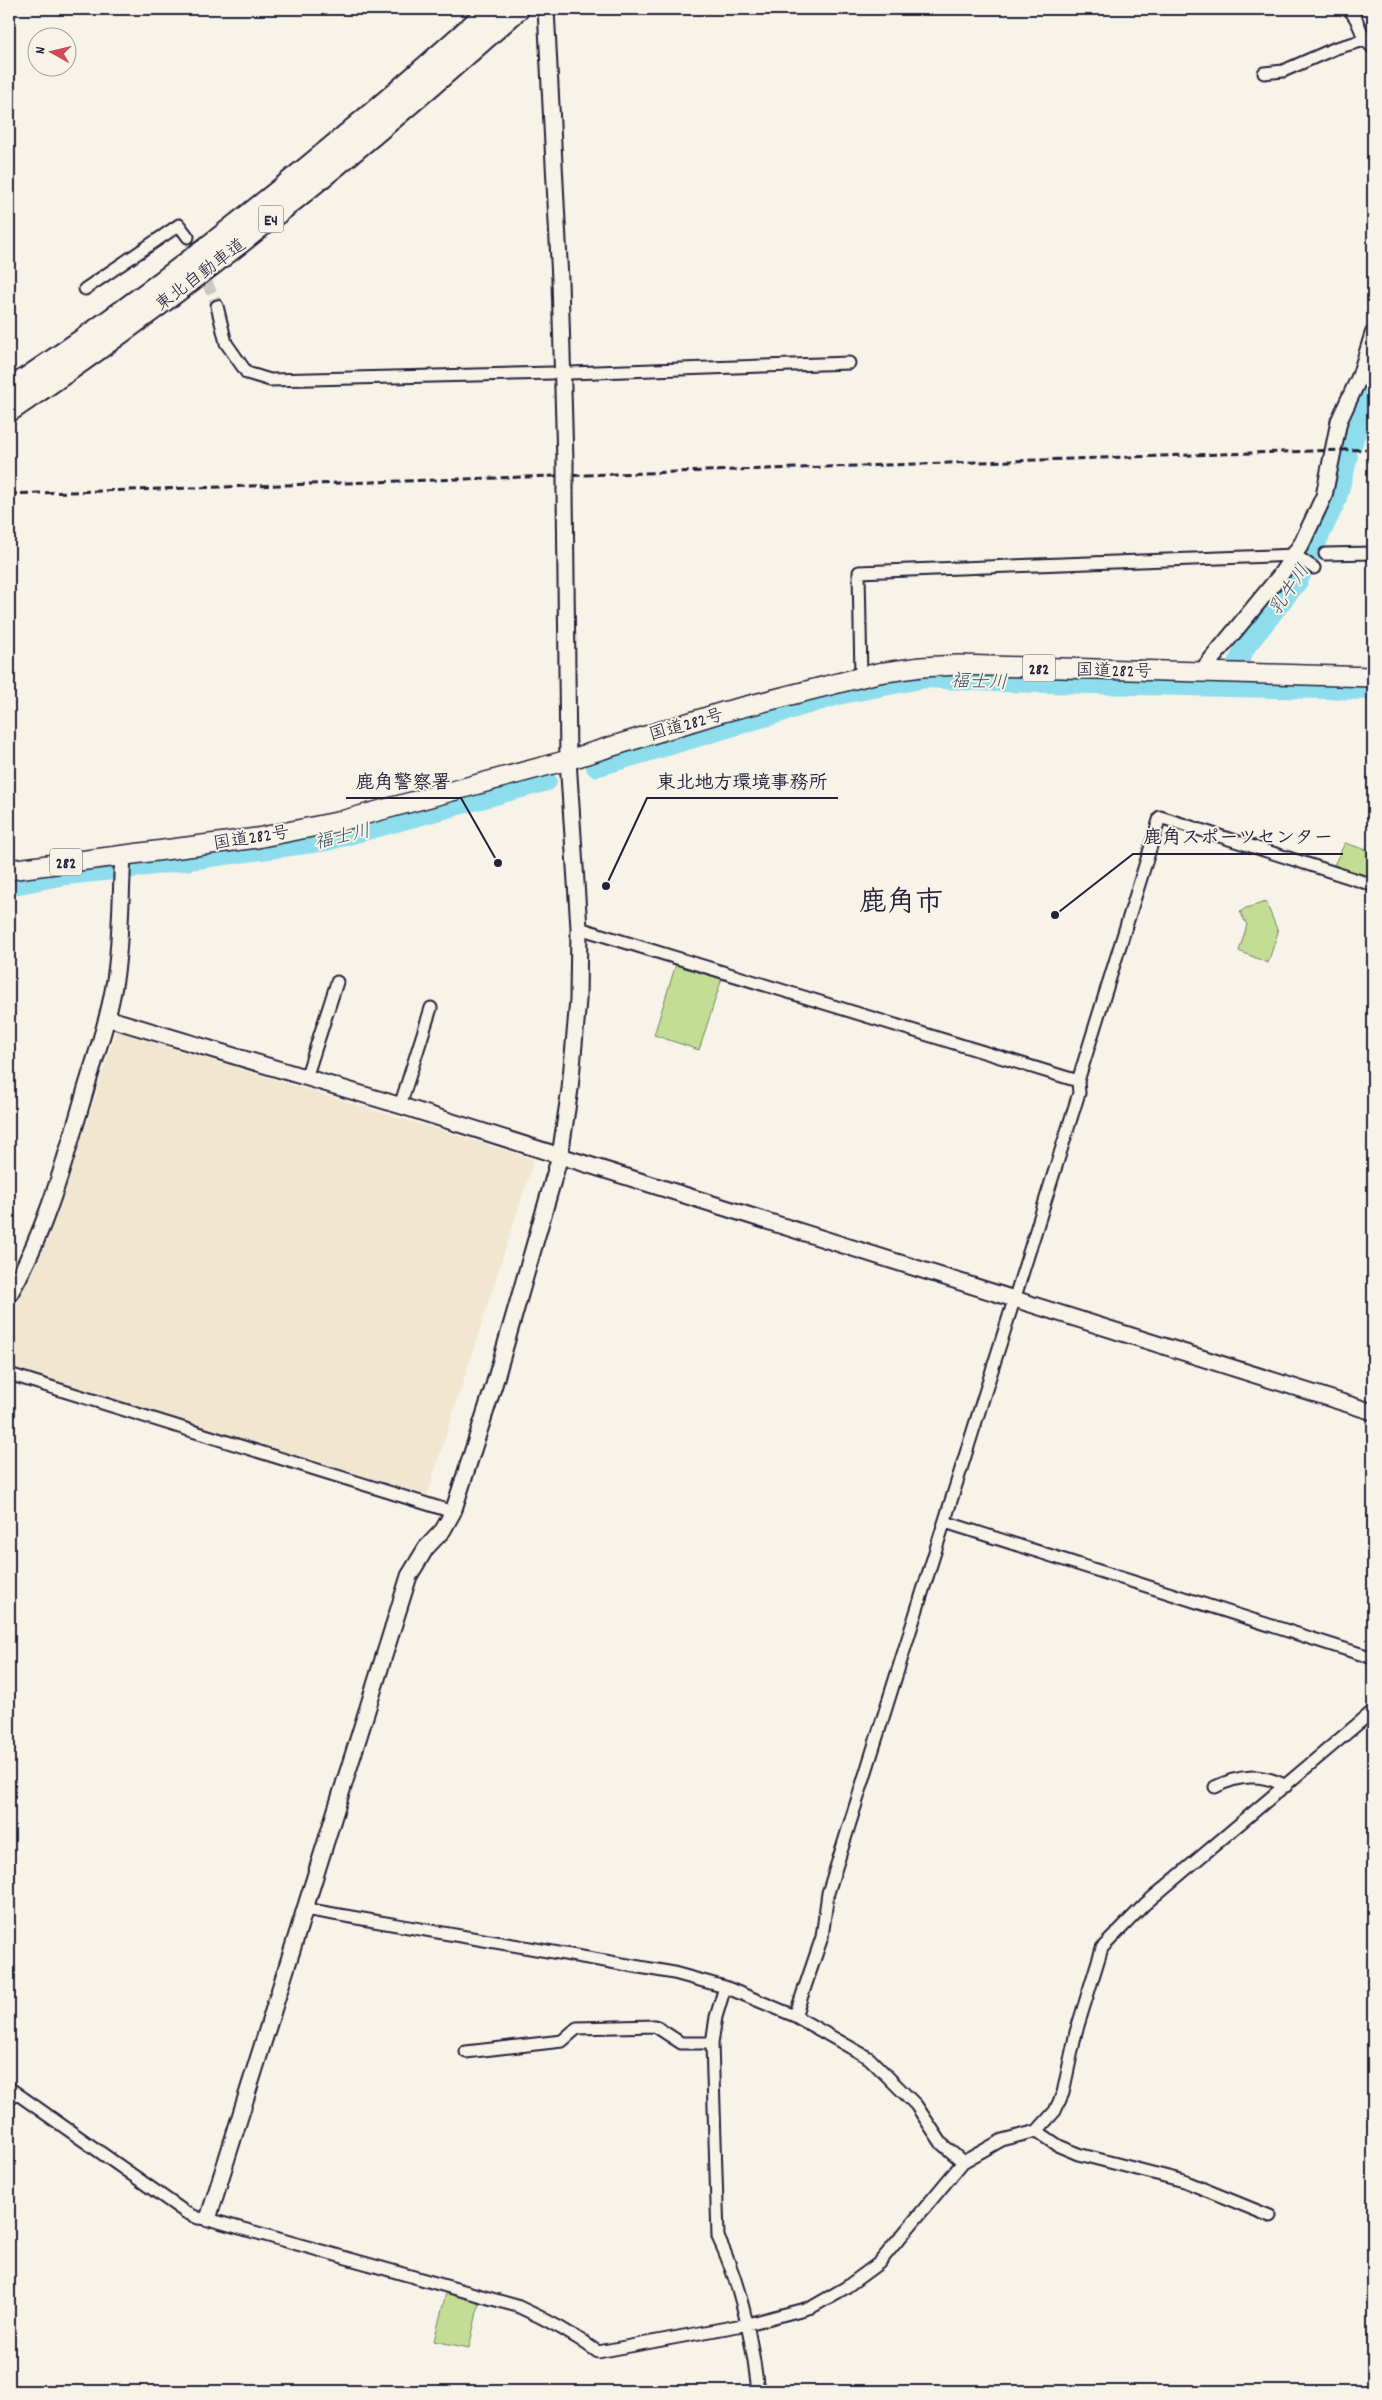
<svg xmlns="http://www.w3.org/2000/svg" width="1382" height="2400" viewBox="0 0 1382 2400" font-family="Dekko,'Klee One',sans-serif">
<rect width="100%" height="100%" fill="#f7f3e8"/>
<filter id="ink" filterUnits="userSpaceOnUse"><feTurbulence type="fractalNoise" baseFrequency=".02" numOctaves="2"/><feDisplacementMap in="SourceGraphic" scale="10" xChannelSelector="R" yChannelSelector="G"/><feConvolveMatrix kernelMatrix="1 2 1 2 8 2 1 2 1" color-interpolation-filters="sRGB"/></filter>
<g filter="url(#ink)">
<path fill="#f1e6d0" d="M116 1031 534 1159 427 1495 9 1367V1317L58 1213Z"/>
<path fill="#c4dd94" stroke="#738068" d="M1345 843 1373 852V860L1367 877 1334 865Z
M1266 902 1278 932 1268 963 1239 951 1247 925 1240 912 1246 908Z
M676 964 722 978 699 1050 654 1035Z
M447 2289 480 2299 469 2348 434 2341Z"/>
<g fill="none" stroke-linecap="round" stroke-linejoin="round">
<path stroke="#8eddec" stroke-width="20" d="M1353 442 1373 371
M1225 686 1247 645 1298 581 1336 501 1348 457
M596 767 842 694 926 678 997 682 1373 690
M132 868 326 841 547 781
M9 886 65 875 114 870"/>
<path stroke="#ccc9c5" stroke-width="11" stroke-dasharray="11 5.5" stroke-linecap="butt" d="M188 237 217 306"/>
<defs>
<path id="minor" d="M1349 9 1356 19 1365 40
M1264 73 1283 71 1336 48 1365 40 1373 48
M85 289 179 225 188 237
M217 306 226 343 247 373 270 380 552 373
M570 373 849 363
M1325 554 1373 553
M861 678 859 572 1295 555 1314 568
M579 928 1078 1081
M306 1078 337 982
M400 1106 431 1008
M9 1374 453 1512
M945 1522 1373 1658
M1215 1787C1239 1775 1261 1773 1286 1786
M305 1909 674 1973 725 1987 795 2016 869 2058 916 2105 942 2144 963 2162
M725 1987 716 2017 712 2043 718 2237C741 2285 752 2339 758 2391
M795 2016 822 1937 828 1893 1079 1093 1078 1081 1160 817 1373 885
M466 2052 562 2041 577 2028 655 2026 681 2043H712
M9 2088 185 2212 198 2218 208 2219 517 2306C546 2319 572 2333 598 2352L748 2324 812 2307 845 2288 879 2263 963 2162 1002 2140 1037 2131 1055 2111 1063 2093 1076 2032 1102 1948 1145 1904 1373 1711
M1037 2131 1059 2146 1078 2154 1184 2181 1270 2216"/>
<path id="tertiary" d="M546 9 560 280 565 462
M1201 672 1279 577 1302 543 1324 496 1339 421 1360 376 1373 334
M107 1018 405 1107 1373 1412
M9 1295C47 1230 66 1156 87 1085 99 1046 113 1005 117 964 121 927 121 890 123 854
M208 2219 409 1576 426 1548 443 1530 453 1512 494 1385 560 1156 570 1089 578 1000 579 928 568 760 565 490"/>
<path id="trunk" d="M9 870 257 838 337 822 568 760 723 712 878 673 921 667 958 665 1373 677"/>
<path id="motorway" d="M9 390C180 277 339 146 491 9
M9 411C189 290 357 153 518 9"/>
</defs>
<use href="#minor" stroke="#22223b" stroke-width="15"/>
<use href="#tertiary" stroke="#22223b" stroke-width="19"/>
<use href="#trunk" stroke="#22223b" stroke-width="22"/>
<use href="#motorway" stroke="#22223b" stroke-width="25"/>
<use href="#minor" stroke="#f7f3e8" stroke-width="11"/>
<use href="#tertiary" stroke="#f7f3e8" stroke-width="15"/>
<use href="#trunk" stroke="#f7f3e8" stroke-width="19"/>
<use href="#motorway" stroke="#f7f3e8" stroke-width="21"/>
<path stroke="#22223b" stroke-width="3" stroke-dasharray="8 4" stroke-linecap="butt" d="M9 494 1373 449"/>
<defs>
<path id="tertiary-bridge" d="M565 462V490"/>
</defs>
<use href="#tertiary-bridge" stroke="#22223b" stroke-width="19" stroke-linecap="butt"/>
<use href="#tertiary-bridge" stroke="#f7f3e8" stroke-width="15"/>
</g>
</g>
<g text-anchor="middle" stroke-width="4" stroke-linejoin="round" paint-order="stroke">
<g fill="#f7f3e8" stroke="#62616f" stroke-width="1">
<rect x="258.5" y="205.5" width="25" height="27" rx="4"/>
<rect x="1023" y="654.5" width="32" height="27" rx="4"/>
<rect x="50" y="848.5" width="32" height="27" rx="4"/>
</g>
<g font-size="16" font-weight="bold" fill="#22223b">
<text x="271" y="225">E4</text>
<text x="1039" y="674">282</text>
<text x="66" y="868">282</text>
</g>
<g font-size="18" fill="#22223b" stroke="#f7f3e8">
<text transform="translate(200 274) rotate(-37)" y="6">東北自動車道</text>
<text transform="translate(1114 670) rotate(1)" y="6">国道282号</text>
<text transform="translate(686 724) rotate(-16)" y="6">国道282号</text>
<text transform="translate(251 837) rotate(-9)" y="6">国道282号</text>
</g>
<g font-size="19" font-style="italic" fill="#3d5167" stroke="#f7f3e8">
<text transform="translate(1288 589) rotate(-56)" y="7">乳牛川</text>
<text transform="translate(979 680) rotate(2)" y="7">福士川</text>
<text transform="translate(342 835) rotate(-13)" y="7">福士川</text>
</g>
<g font-size="28" font-weight="bold" fill="#22223b" stroke="#f7f3e8">
<text x="901" y="910">鹿角市</text>
</g>
</g>
<path fill="none" stroke="#22223b" stroke-width="2" d="M606 886L647 798H838M498 863L461 798H346M1055 915L1133 854H1343"/>
<g fill="#22223b" stroke="#f7f3e8" stroke-width="2">
<circle cx="606" cy="886" r="5"/>
<circle cx="498" cy="863" r="5"/>
<circle cx="1055" cy="915" r="5"/>
</g>
<g font-size="19" text-anchor="middle" font-weight="bold" fill="#22223b" stroke="#f7f3e8" stroke-width="4" stroke-linejoin="round" paint-order="stroke">
<text x="742" y="788">東北地方環境事務所</text>
<text x="403" y="788">鹿角警察署</text>
<text x="1238" y="843">鹿角スポーツセンター</text>
</g>
<rect width="1382" height="2400" fill="none" stroke="#f7f3e8" stroke-width="30"/>
<rect x="15" y="15" width="1352" height="2370" fill="none" stroke="#22223b" stroke-width="2" filter="url(#ink)"/>
<g transform="translate(52 52) rotate(278)"><circle r="24" fill="#f7f3e8" stroke="#a29fa3"/>
<path d="M0-4L9 19L0 12L-9 19Z" fill="#d1495b"/>
<text y="-8" font-size="14" font-weight="bold" text-anchor="middle" fill="#22223b">N</text>
</g>
</svg>
